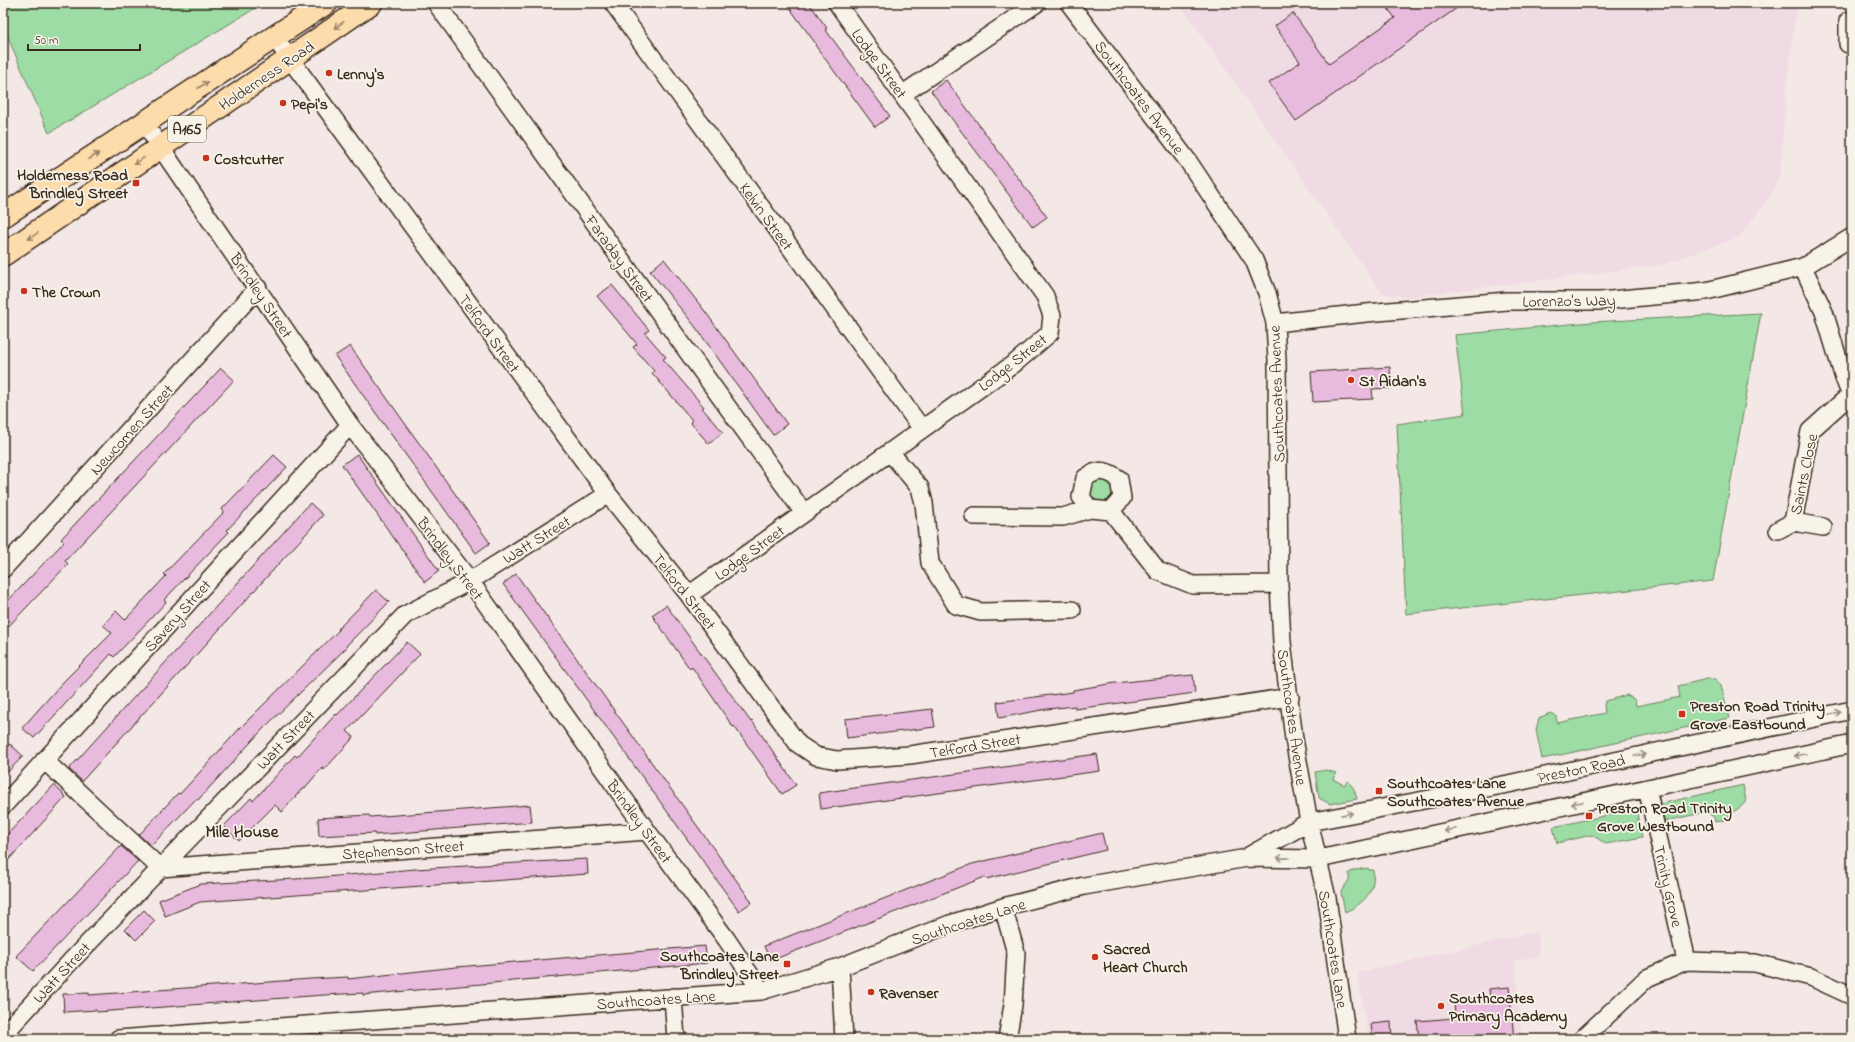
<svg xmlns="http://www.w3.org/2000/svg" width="1855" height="1042" viewBox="0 0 1855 1042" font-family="'Indie Flower',sans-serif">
<rect width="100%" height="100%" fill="#f4e8e6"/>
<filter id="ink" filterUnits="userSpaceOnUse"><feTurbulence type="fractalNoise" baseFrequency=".025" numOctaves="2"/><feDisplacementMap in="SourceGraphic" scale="8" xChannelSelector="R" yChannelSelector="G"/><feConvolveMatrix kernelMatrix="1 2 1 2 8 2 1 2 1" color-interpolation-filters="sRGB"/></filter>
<g filter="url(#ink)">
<path fill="#f0dae4" d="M1179 3H1797L1787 85 1780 174 1772 194 1739 237 1662 265 1406 297 1382 293Z
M1538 931 1540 957 1515 960 1522 1039H1368L1358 973Z"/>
<path fill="#9ddca4" stroke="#6c8361" d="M3 3H264L49 133 3 26Z
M1761 313 1713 581 1406 614 1397 424 1465 414 1455 335 1591 322Z
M1101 478C1111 483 1113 485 1114 496L1107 505 1092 504 1087 488 1090 483Z
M1707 679H1716L1721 686 1730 718 1542 759 1536 730 1539 718 1550 713 1556 716 1557 723 1605 713 1604 706 1605 701 1627 695 1635 700 1636 706 1680 697 1678 686Z
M1326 770 1336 773 1333 779 1344 785 1348 781 1354 789 1357 799 1330 804 1319 798 1315 772Z
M1743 785 1746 801C1741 809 1731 811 1726 820L1715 822 1714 817 1706 812 1666 821 1677 829 1666 831 1660 804Z
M1636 809 1642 837 1606 844 1592 835 1557 843 1553 827Z
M1368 868 1369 870H1373C1376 891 1364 904 1345 912L1341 892 1349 880V873L1355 870Z"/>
<path fill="#e8bbde" stroke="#3b2a1e" d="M786 3H809L827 28 825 29 890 116 875 127 815 45 816 44Z
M1384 3H1464L1296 121 1269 83 1300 62 1275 26 1293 13 1329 64 1395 18Z
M946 80 1047 217 1033 227 931 91Z
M664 259 704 310 787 424 773 435 694 325 650 271Z
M612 285 649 330 645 333 666 357 663 359 704 407 702 408 723 432 709 444 690 422 692 420 652 373 654 371 633 347 637 344 597 296Z
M350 346 490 543 476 553 335 356Z
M1390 367 1391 388 1372 389 1373 399 1313 402 1311 372Z
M221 368 234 380 65 561 68 564 3 632V606L64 542 61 539Z
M357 454 439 571 425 582 342 465Z
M274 455 287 467 227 530 229 532 164 600 166 602 154 615 114 657 111 654 34 738 22 728 64 681 112 633 103 625 116 611 125 620 166 576 164 574 224 512 222 509Z
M310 503 323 515 82 781 69 769Z
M516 574 752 902 739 911 503 584Z
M376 590 389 602 346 646 347 647 262 730 198 800 196 799 151 846 139 835 178 793 180 794 241 727 339 630 338 629Z
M666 605 751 722 752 721 796 785 782 794 734 726 733 727 692 667 690 669 652 615Z
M407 642 420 654 347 731 354 737 324 770 322 768 303 790 302 789 282 812 275 805 239 841 224 826 251 798 253 801 295 755 297 757 336 714 337 715Z
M1193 675 1195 693 1075 709V706L1047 709 999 718 997 702 1073 692V690L1115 683Z
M932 709 935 727 847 738 845 719Z
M10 744 23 756 3 777V751Z
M1097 754 1100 771 821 809 819 793Z
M54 785 66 797 3 866V839Z
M530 805 532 822 375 835V833L319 836 318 818 369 815 370 817Z
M1102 833 1106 850 986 879 985 877 770 961 764 946 972 864Z
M121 846 138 861 33 971 16 956Z
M587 859 588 874 200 902 165 916 159 900 201 884 314 878 415 869Z
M144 910 155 921 136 940 125 929Z
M705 946 707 963 363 995V993L324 995 97 1012 96 1010 64 1012 63 994 89 993V995L310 979 348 977V979L456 967Z
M1509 987 1514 1039H1419L1417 1021 1455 1018 1454 1000 1490 997 1489 989Z
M1391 1022 1392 1039H1373L1371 1024Z"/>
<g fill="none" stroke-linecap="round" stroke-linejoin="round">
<defs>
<path id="minor" d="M436 3 804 513
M613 3 922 429
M1069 3 1188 161 1254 260 1267 293 1275 323 1277 360 1279 584 1282 642 1294 739 1309 822 1327 898 1347 1039
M1848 21V44
M274 37 608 494 689 595 798 744 816 756 837 760 910 755 1290 697
M903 94 1037 3
M144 123 350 425 470 581 647 831 727 940 761 991
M1803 267 1824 312 1844 378 1852 398
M1275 323 1366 313 1507 301H1600L1706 291 1803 267 1852 237
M890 452 920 488 924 503 930 563 956 605 981 612 1072 610
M1090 509 1081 497 1085 478C1098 469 1106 469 1119 479L1122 498 1111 511
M974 516 1063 517 1090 509 1111 511 1158 571 1193 585 1279 584
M1793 522 1810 431 1850 395
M1778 530 1793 522 1823 527
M3 569 258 288
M689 595 1015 363 1050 333 1052 316 1045 296 837 3
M44 760 160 868 647 831
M1647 788 1686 961
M3 806 350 425
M1247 857 1309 822 1508 784 1852 710
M1003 907 1016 953 1013 1005 1007 1039
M840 967 844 1039
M673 997 676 1039
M330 1024V1039
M3 1035 71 961 405 615 470 581 608 494
M118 1039 761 991 840 967 950 924 1003 907 1084 886 1247 858 1319 859 1852 744
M1582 1039 1647 978 1686 961 1755 963 1811 977 1852 996"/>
<path id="highway" d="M3 216 326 3
M3 255 371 3"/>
</defs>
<use href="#minor" stroke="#3b2a1e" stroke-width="20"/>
<use href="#highway" stroke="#3b2a1e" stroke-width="25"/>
<use href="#minor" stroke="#f7f3e8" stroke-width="17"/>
<use href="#highway" stroke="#fddcac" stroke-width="22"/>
</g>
<defs><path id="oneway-shaft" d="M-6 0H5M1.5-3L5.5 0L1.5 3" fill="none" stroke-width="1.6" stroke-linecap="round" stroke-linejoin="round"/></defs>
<g stroke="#9c8365">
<use href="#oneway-shaft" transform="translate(339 25) rotate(145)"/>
<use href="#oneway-shaft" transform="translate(203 85) rotate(-33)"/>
<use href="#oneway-shaft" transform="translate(94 156) rotate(-33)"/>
<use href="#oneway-shaft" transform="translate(139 161) rotate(145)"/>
<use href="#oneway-shaft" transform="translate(33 236) rotate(145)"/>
</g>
<g stroke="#998e83">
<use href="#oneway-shaft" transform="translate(1835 713) rotate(-12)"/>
<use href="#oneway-shaft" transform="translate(1640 755) rotate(-12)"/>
<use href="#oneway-shaft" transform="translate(1800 755) rotate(168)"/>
<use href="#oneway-shaft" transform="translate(1577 803) rotate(168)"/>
<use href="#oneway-shaft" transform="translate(1347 814) rotate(-11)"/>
<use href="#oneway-shaft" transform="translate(1450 830) rotate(167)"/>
<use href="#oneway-shaft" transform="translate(1283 858) rotate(-179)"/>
</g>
</g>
<g fill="#c8321e" stroke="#f7f3e8" stroke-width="1.5">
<circle cx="329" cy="73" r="4"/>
<circle cx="283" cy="103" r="4"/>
<circle cx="206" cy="158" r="4"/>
<rect x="132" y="179" width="8" height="8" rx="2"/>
<circle cx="24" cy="291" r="4"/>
<circle cx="1351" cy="380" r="4"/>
<rect x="1678" y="710" width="8" height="8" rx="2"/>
<rect x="1375" y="787" width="8" height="8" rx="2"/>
<rect x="1585" y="812" width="8" height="8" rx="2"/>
<circle cx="1095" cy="957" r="4"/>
<rect x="783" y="960" width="8" height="8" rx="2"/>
<circle cx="871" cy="992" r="4"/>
<circle cx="1441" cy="1006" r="4"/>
</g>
<g text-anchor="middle" stroke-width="3.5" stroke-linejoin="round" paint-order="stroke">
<rect fill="#f7f3e8" stroke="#73665b" stroke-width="1" x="168" y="116" width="38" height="26" rx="3"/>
<g font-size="15" font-weight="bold" fill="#3b2a1e">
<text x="187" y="134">A165</text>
</g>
<g font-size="16" fill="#3b2a1e" stroke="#f7f3e8">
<text transform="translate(880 63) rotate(54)" y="6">Lodge Street</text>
<text transform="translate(266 75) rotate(-34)" y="6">Holderness Road</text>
<text transform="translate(1140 97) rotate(53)" y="6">Southcoates Avenue</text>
<text transform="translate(767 216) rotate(54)" y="6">Kelvin Street</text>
<text transform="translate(620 258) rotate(54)" y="6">Faraday Street</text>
<text transform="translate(262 295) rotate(56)" y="6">Brindley Street</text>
<text transform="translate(1569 300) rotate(-1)" y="6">Lorenzo's Way</text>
<text transform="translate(490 333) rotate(54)" y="6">Telford Street</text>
<text transform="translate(1012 362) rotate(-38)" y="6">Lodge Street</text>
<text transform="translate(1276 394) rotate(-92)" y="6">Southcoates Avenue</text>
<text transform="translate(131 429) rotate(-48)" y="6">Newcomen Street</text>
<text transform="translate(1803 474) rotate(-78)" y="6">Saints Close</text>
<text transform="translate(536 539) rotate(-32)" y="6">Watt Street</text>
<text transform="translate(749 552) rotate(-36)" y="6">Lodge Street</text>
<text transform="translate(451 558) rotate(53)" y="6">Brindley Street</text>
<text transform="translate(685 591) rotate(52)" y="6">Telford Street</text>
<text transform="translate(177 615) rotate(-48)" y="6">Savery Street</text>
<text transform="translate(1293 717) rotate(82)" y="6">Southcoates Avenue</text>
<text transform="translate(285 739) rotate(-46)" y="6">Watt Street</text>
<text transform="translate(975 745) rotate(-9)" y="6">Telford Street</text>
<text transform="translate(1581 768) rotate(-12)" y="6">Preston Road</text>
<text transform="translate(640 821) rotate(54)" y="6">Brindley Street</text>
<text transform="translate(403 849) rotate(-4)" y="6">Stephenson Street</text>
<text transform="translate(1669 886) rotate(77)" y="6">Trinity Grove</text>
<text transform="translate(968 921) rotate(-18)" y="6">Southcoates Lane</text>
<text transform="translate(1334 949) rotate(81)" y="6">Southcoates Lane</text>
<text transform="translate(61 972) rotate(-47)" y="6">Watt Street</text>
<text transform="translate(656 999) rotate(-4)" y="6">Southcoates Lane</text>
</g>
<g font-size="16" font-weight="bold" fill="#3b2a1e" stroke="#f7f3e8" text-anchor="start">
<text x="337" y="79">Lenny's</text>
<text x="291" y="109">Pepi's</text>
<text x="214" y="164">Costcutter</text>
<text x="128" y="180" text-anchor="end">Holderness Road<tspan x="128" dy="18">Brindley Street</tspan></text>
<text x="32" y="297">The Crown</text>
<text x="1359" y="386">St Aidan's</text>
<text x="1690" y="711">Preston Road Trinity<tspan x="1690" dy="18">Grove Eastbound</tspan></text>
<text x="1387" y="788">Southcoates Lane<tspan x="1387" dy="18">Southcoates Avenue</tspan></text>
<text x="1597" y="813">Preston Road Trinity<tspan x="1597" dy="18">Grove Westbound</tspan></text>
<text x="1103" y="954">Sacred<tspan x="1103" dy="18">Heart Church</tspan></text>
<text x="779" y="961" text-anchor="end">Southcoates Lane<tspan x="779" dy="18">Brindley Street</tspan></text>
<text x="879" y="998">Ravenser</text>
<text x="1449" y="1003">Southcoates<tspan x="1449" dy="18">Primary Academy</tspan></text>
</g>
<g font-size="17" font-weight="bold" fill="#3b2a1e" stroke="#f7f3e8">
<text x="242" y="837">Mile House</text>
</g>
</g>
<rect width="1855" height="1042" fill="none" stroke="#f7f3e8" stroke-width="16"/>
<rect x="8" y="8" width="1839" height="1026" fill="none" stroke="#3b2a1e" stroke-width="1.5" filter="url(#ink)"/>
<path d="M28 44v6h112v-6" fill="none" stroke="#3b2a1e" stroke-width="2"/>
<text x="34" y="44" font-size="12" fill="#3b2a1e" stroke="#f7f3e8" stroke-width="3" paint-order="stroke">50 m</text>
</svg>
